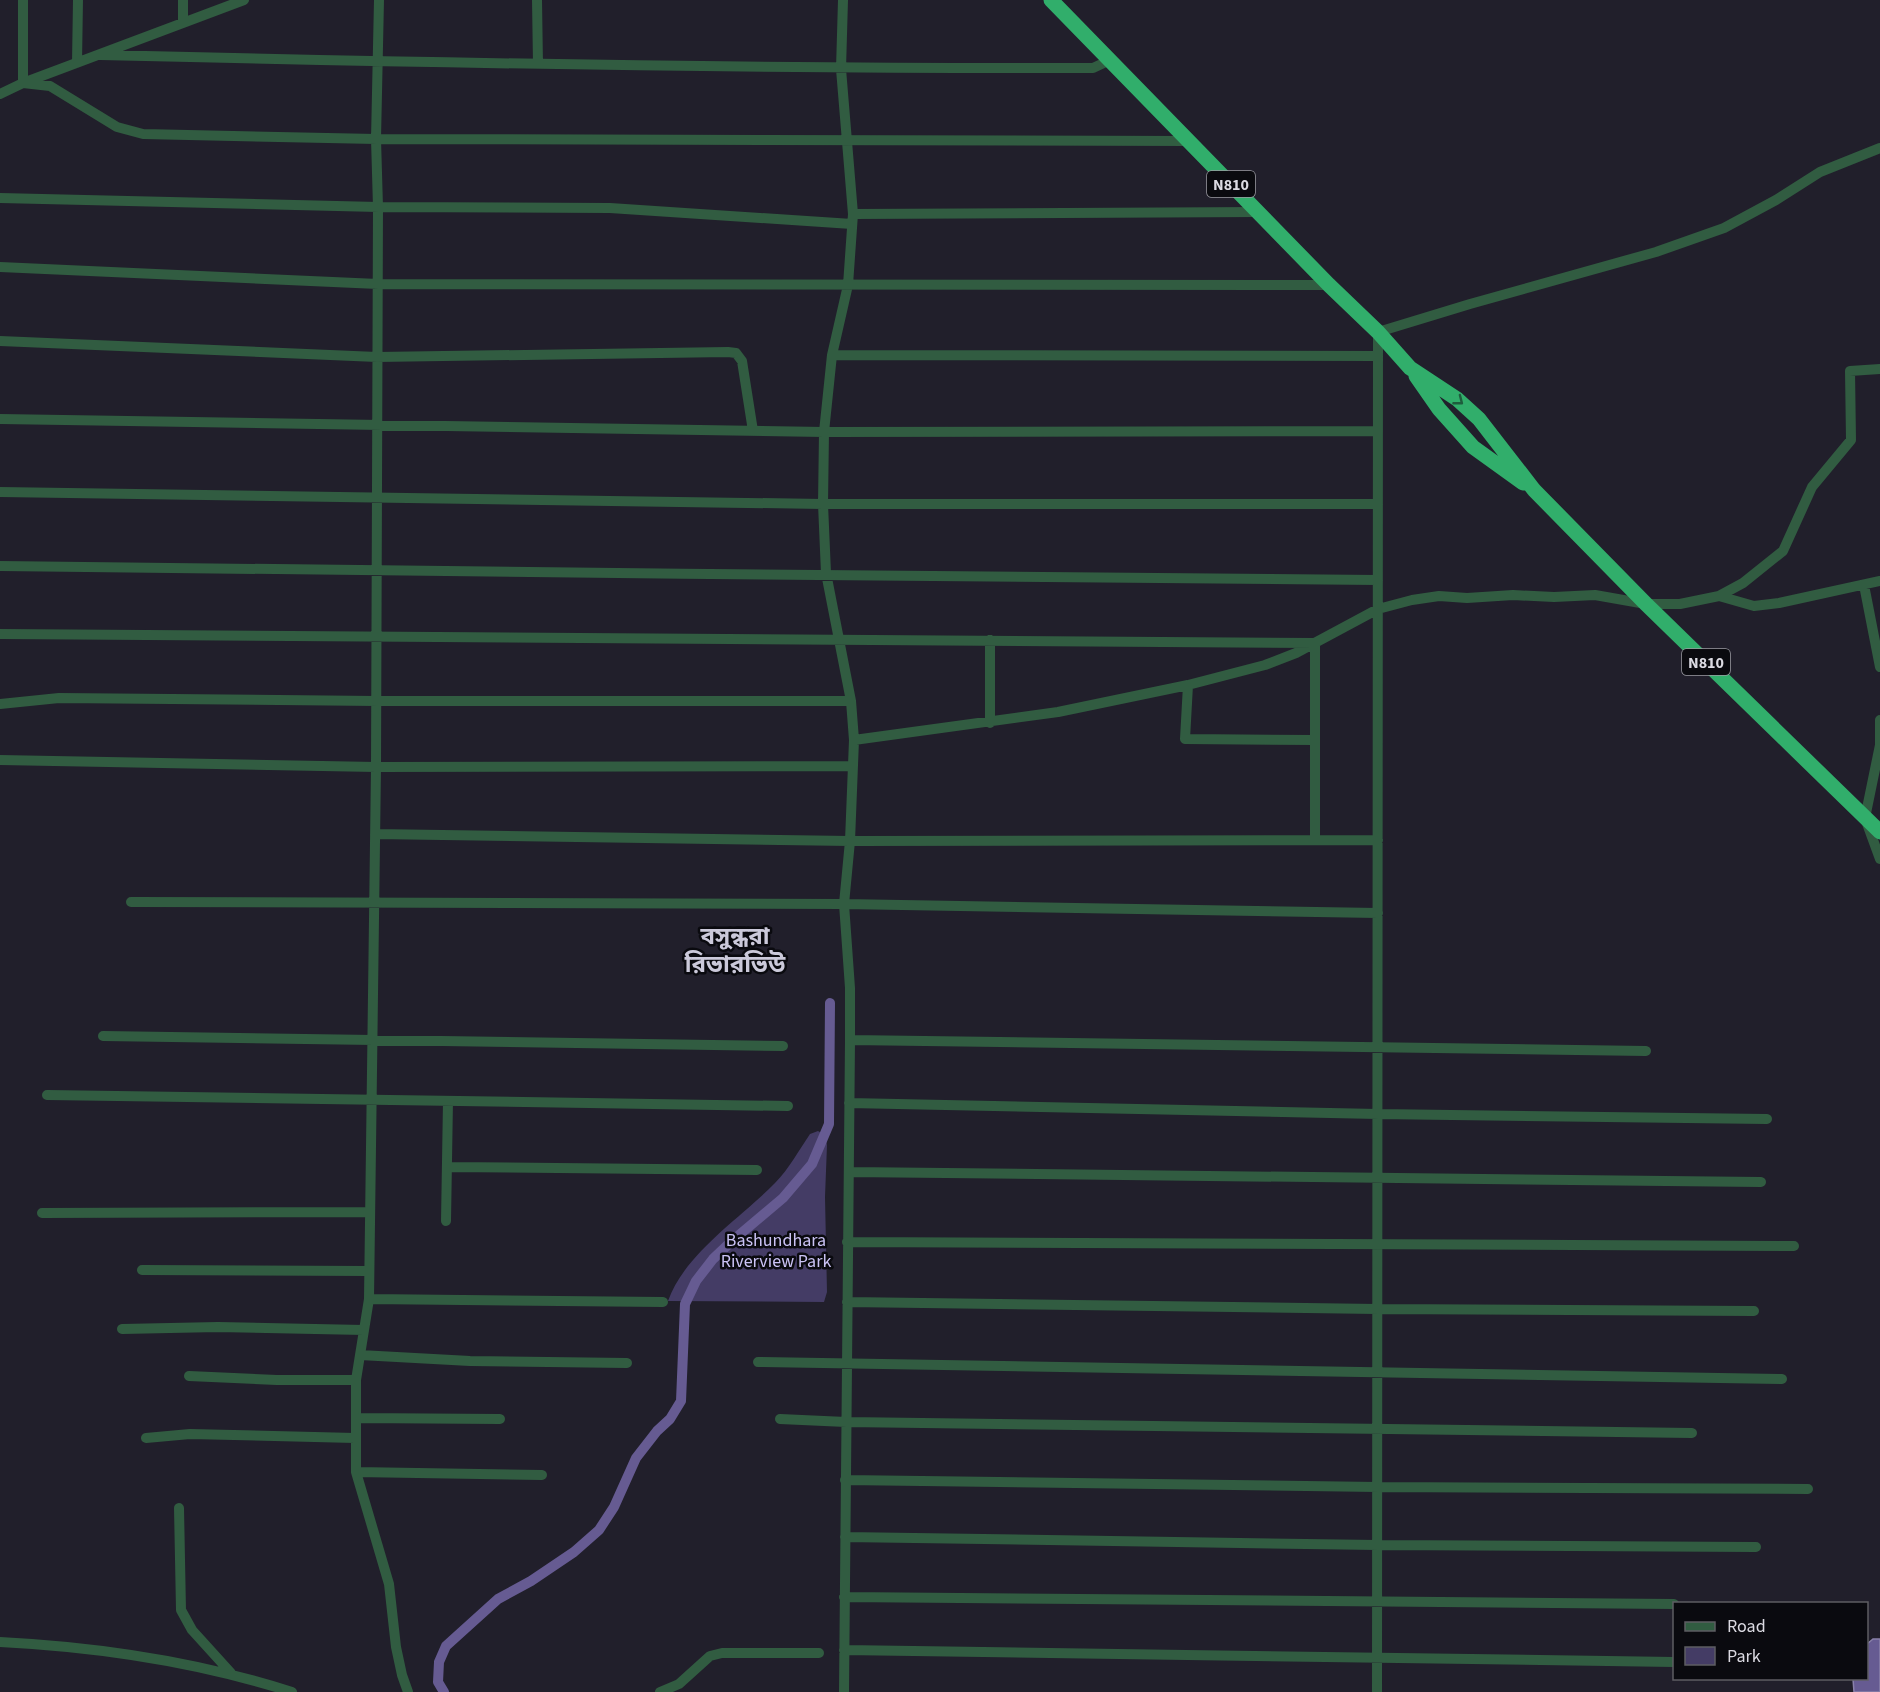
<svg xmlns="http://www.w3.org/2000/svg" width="1880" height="1692" viewBox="0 0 1880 1692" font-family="'Source Sans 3','Noto Sans Bengali',sans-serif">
<rect width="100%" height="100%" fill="#211f2b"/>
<path fill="#443c65" d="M818 1131 825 1135 827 1145 825 1197 827 1292 824 1302 668 1301C685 1253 741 1218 775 1183 789 1169 799 1150 810 1134Z"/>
<path fill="#665b92" stroke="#8981aa" stroke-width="1.5" d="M1873 1639H1880V1692H1854L1853 1679 1866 1678 1867 1644Z"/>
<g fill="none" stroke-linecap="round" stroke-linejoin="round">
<path stroke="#665b92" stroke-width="10" d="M444 1692 438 1682 439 1662 446 1646 498 1599 531 1581 574 1552 599 1530 614 1507 636 1458 657 1431 670 1419 681 1401 685 1304 696 1281 713 1259 732 1241 783 1198 812 1164 829 1124 830 1003"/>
<path stroke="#315c41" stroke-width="10" d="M23 0V83L50 86 117 127 143 134 376 139 1188 141
M183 0V23
M379 0 376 139 378 207 376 767 369 1299 356 1380V1472L389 1584 396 1647 402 1675 408 1692
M537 0 538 64
M843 0 841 69 853 214 848 285 832 355 824 432 823 504 826 573 851 701 854 740 850 841 844 904 850 988V1040L844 1692
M100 55C431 63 762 69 1093 68L1108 61
M77 63 78 0
M0 94 23 83 244 0
M0 198 378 207 610 208 852 224
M853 214 1259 212
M0 267 378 284 1329 285
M0 341 377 357 728 352 736 353 742 361 753 431
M832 355 1378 356
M0 419 824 432 1378 431
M0 492 823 504H1378
M0 566C459 573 919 575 1378 580
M1864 585 1880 667
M1719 596 1743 583 1783 551 1812 487 1851 440 1850 371 1880 369
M0 634 1315 643V840
M1188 685 1185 739 1315 740
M0 704 59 698 376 701H851
M1880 720V745L1865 818 1880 859
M990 723V640
M854 740 1058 712 1188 685 1265 665 1296 653 1378 609 1412 600 1439 596 1467 598 1513 595 1554 597 1595 595 1646 604H1680L1719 596 1754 606 1779 603 1880 581
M0 760 376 767 853 766
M375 834 850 841 1378 840
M131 902 844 904 1378 913
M103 1036 783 1046
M850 1040 1646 1051
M47 1095 788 1106
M849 1103 1378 1114 1767 1119
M447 1167 757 1170
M849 1172 1761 1182
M42 1213 370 1212
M446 1221 448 1101
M847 1242 1794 1246
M142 1270 369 1271
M369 1299 663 1302
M847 1302 1377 1309 1754 1311
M122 1329 218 1327 364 1330
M360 1355 470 1361 627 1363
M758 1362 1782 1379
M189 1376 277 1380H356
M356 1418 500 1419
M780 1419 846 1422 1692 1433
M146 1438 190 1434 355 1438
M356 1472 542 1475
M845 1480 1377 1487 1808 1489
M179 1508 181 1610 192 1630 231 1673
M845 1537 1377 1545 1756 1547
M844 1597 1674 1604
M0 1642C99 1647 198 1662 292 1692
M844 1650 1674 1662
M660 1692 679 1684 710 1656 722 1653H819
M1377 1692 1378 332 1470 304 1656 252 1724 228 1776 200 1820 172 1880 148"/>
<path stroke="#31ae6b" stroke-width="15" d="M1051 0 1329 285 1378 332 1410 368 1457 399 1479 419 1534 490 1646 604 1880 832
M1416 376 1439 409 1473 447 1523 483"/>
</g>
<defs><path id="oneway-chevron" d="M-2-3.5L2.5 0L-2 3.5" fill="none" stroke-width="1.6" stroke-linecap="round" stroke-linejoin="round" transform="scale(1.5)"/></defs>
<use stroke="#1e5c3d" href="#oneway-chevron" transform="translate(1459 401) rotate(38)"/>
<g text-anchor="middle" stroke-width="5" stroke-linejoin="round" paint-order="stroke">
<g fill="#0a0a0f" stroke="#9c9ca3" stroke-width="1.5">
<rect x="1207" y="171" width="48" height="26" rx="4.5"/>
<rect x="1682" y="649" width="48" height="26" rx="4.5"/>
</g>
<g font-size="16" font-weight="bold" fill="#dbdae2">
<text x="1231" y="190">N810</text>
<text x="1706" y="668">N810</text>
</g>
<g font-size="18" fill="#cbc3f5" stroke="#0a0a0f">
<text x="776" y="1246">Bashundhara<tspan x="776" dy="21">Riverview Park</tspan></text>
</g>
<g font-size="24" font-weight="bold" fill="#cbc9da" stroke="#0a0a0f">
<text x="735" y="944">বসুন্ধরা<tspan x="735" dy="28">রিভারভিউ</tspan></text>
</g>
</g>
<rect x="1673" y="1602" width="195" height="78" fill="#0a0a0f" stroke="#5e5d63" stroke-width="1.5"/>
<rect x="1685" y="1622" width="30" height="9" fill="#315c41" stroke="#5e5d63" stroke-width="1.5"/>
<text x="1727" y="1632" font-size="18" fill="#dbdae2">Road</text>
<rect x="1685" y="1647" width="30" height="18" fill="#443c65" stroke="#5e5d63" stroke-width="1.5"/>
<text x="1727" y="1662" font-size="18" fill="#dbdae2">Park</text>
</svg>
